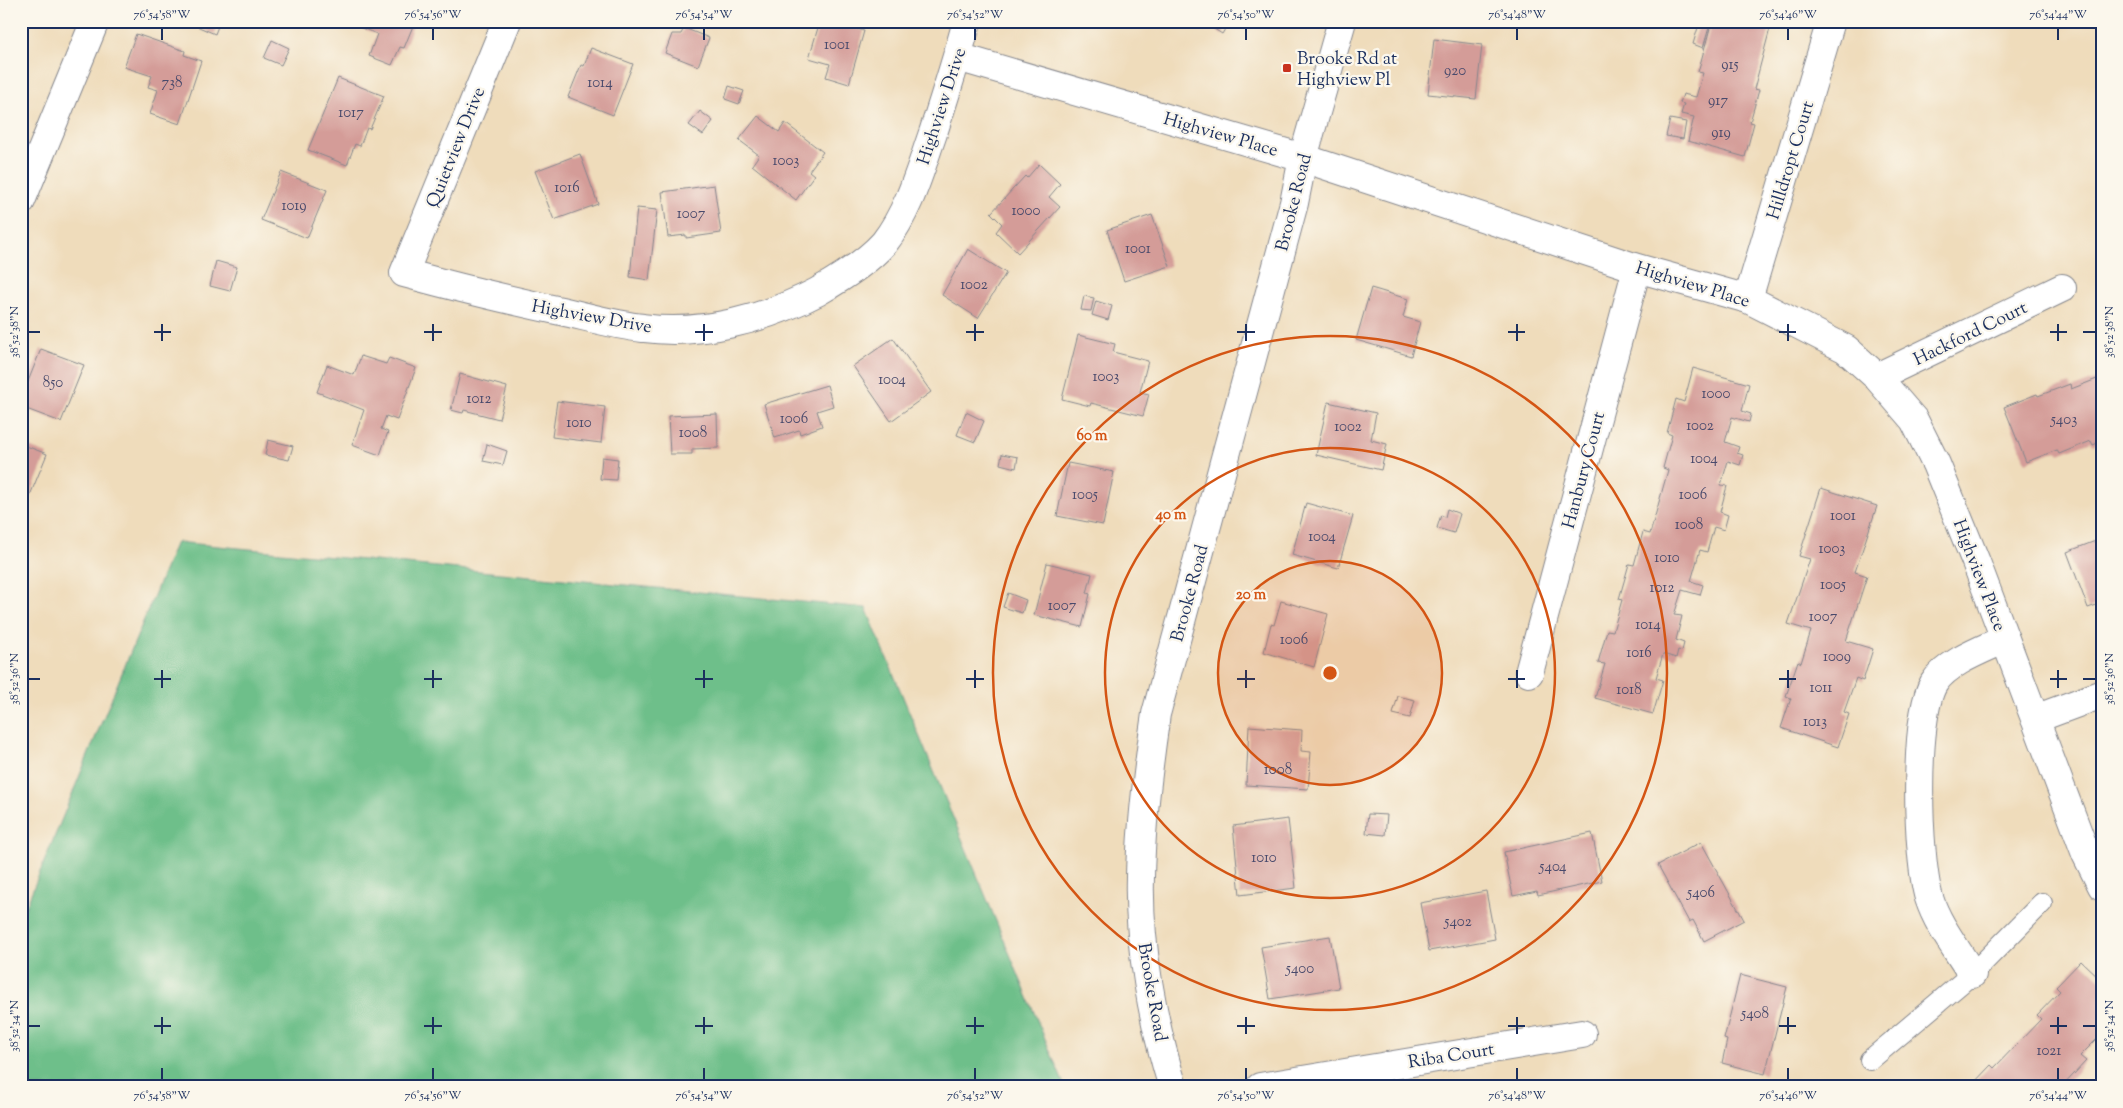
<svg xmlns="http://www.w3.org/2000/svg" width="2123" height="1108" viewBox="0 0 2123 1108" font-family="'Sorts Mill Goudy',serif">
<rect width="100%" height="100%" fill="#fbf7ec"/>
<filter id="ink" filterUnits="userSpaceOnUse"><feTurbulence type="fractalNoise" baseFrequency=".02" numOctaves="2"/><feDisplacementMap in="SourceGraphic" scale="10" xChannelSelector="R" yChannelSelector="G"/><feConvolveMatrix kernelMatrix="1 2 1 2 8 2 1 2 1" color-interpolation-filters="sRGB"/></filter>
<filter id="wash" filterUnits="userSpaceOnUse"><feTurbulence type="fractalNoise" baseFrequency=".0096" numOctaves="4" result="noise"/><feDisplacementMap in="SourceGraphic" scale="20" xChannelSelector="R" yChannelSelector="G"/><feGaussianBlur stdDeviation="1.12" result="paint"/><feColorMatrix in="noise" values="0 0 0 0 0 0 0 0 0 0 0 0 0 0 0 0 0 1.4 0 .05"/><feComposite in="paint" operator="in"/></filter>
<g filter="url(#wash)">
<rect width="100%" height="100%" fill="#efdcbb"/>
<path fill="#6ebf8a" stroke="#447774" d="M176 542 866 608 1065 1087H21V918Z"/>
<g id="blocks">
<path fill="#d49c98" d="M185 21H220L215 34Z
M362 21H415L404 48 400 47 392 65 369 56 377 34 359 27Z
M820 21H831L864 31 849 84 826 77 830 64 809 58Z
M1202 21H1230L1222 34Z
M1700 21 1710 24 1703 48 1693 44Z
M1712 21H1772L1754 89 1759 90 1750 122 1754 123 1745 157 1688 141 1694 117 1681 114 1684 104 1680 103 1683 94 1696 97 1703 73 1698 72Z
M684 28 709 38 698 66 665 53 672 34H681Z
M136 34 185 51 184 55 201 61 180 124 150 114 158 90 148 87 152 76 124 67Z
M1434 39 1482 45 1476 99 1428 94Z
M272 40 289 48 281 65 264 58Z
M591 48 633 64 613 115 568 97 581 65 584 66Z
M338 78 384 96 370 129 367 128 360 146 355 144 347 165 308 150Z
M729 86 744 91 739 104 725 99Z
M700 111 713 121 703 135 689 125Z
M758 116 779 132 785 123 823 152 809 171 814 175 796 200 752 165 759 155 739 140Z
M1670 119 1686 122 1683 139 1666 136Z
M580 154 598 204 554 220 535 171Z
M1039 164 1060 184 1049 197 1060 207 1018 253 996 232 1002 224 991 213 1025 176 1027 178Z
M281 172 327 190 307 238 261 220Z
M714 185 721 233 686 238V235L668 237 662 192Z
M637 208 657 210 649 280 630 277Z
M1152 215 1170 266 1124 281 1107 230Z
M968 249 1006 273 978 318 942 295Z
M216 261 237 267 230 291 210 286Z
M1371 288 1408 299 1403 317 1420 322 1411 356 1356 340Z
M1084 296 1094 298 1091 311 1081 310Z
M1096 301 1112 306 1108 320 1092 315Z
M1078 335 1115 344 1113 352 1148 361 1140 392 1149 394 1143 416 1091 403 1090 406 1062 399Z
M893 338 931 392 891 421 853 366Z
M41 349 84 365 61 422 21 407V399Z
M361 356 386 364 389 358 416 368 397 420 386 416 381 429 388 432 380 455 352 445 364 410 317 392 327 365 354 375Z
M1693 368 1749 384 1742 411 1751 414 1749 422 1732 417 1725 442 1739 447 1737 453 1743 455 1740 465 1728 461 1721 485 1727 486 1720 512 1728 515 1724 530 1714 527 1707 552 1700 550 1691 581 1703 585 1700 595 1682 590 1674 615 1682 616 1676 640 1684 643 1682 651 1678 650 1676 658 1663 654 1656 678 1663 680 1653 714 1595 698 1605 664 1598 663 1607 630 1613 631 1622 600 1619 599 1629 564 1634 565 1643 532 1650 534 1668 470 1663 468 1672 435 1667 433 1676 399 1684 402Z
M460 374 507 387 499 419 464 410 463 413 451 410Z
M2102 377V441L2093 445 2091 441 2059 454 2057 450 2026 462 2004 407 2037 394 2038 396 2070 384 2071 389Z
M827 385 833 406 817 411 822 426 800 434 799 430 775 438 764 404Z
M557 401 605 407 601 443 552 437Z
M1328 402 1376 413 1371 440 1387 444 1381 470 1316 455Z
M966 412 984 421 975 442 957 435Z
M717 414 718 448 692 449V454H670L668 416Z
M268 440 293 446 289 460 265 455Z
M21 444 47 454 24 510 21 509Z
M487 444 507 451 503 465 483 461Z
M1002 454 1018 457 1016 468 1000 464Z
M602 457 618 459 616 480 600 479Z
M1068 463 1114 472 1103 525 1057 516Z
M1821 488 1877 506 1855 572 1867 576 1846 641 1873 649 1863 681 1856 678 1844 712 1849 714 1838 747 1781 728 1791 698 1786 696 1798 661 1801 663 1811 631 1788 624 1810 559 1799 556Z
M1306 503 1353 516 1338 568 1292 555Z
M1447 509 1460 514 1454 533 1437 528 1441 515 1445 517Z
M2098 540 2102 546V603L2088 608 2067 552Z
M1047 563 1092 574 1087 593 1090 594 1082 627 1034 615Z
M1008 593 1026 600 1022 613 1003 607Z
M1281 601 1328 614 1314 667 1264 652 1271 624 1274 625Z
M1398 696 1415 700 1410 718 1393 714Z
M1249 726 1302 730 1301 751 1311 752 1308 789 1246 785Z
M1368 814 1387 815 1385 835 1366 833Z
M1288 819 1296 888 1240 895 1233 826Z
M1592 833 1602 881 1538 895 1537 891 1513 896 1504 852Z
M1701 842 1744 920 1704 941 1693 920 1689 922 1658 865Z
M1486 891 1495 939 1429 951 1420 903Z
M1330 936 1339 988 1270 999 1261 947Z
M2081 961 2102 981V1024L2099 1027 2102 1029V1034L2080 1056 2086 1061 2062 1087H1970L1991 1065 1994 1068 2041 1019 2037 1015 2060 991 2056 987Z
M1740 975 1787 987 1765 1074 1722 1063 1727 1040 1724 1039Z"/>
</g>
</g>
<g filter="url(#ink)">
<use href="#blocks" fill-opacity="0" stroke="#85868c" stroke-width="1"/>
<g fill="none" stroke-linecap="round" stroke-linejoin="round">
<defs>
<path id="service" d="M1870 1060 1972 974 2042 903"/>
<path id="minor" d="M507 21 404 273C456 287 508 300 561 311 588 317 615 325 643 328 702 336 765 319 817 292 838 280 868 261 884 243 909 211 920 170 933 133 945 96 957 59 967 21
M958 57 1303 158 1637 268 1748 299 1846 349 1877 377 1914 420 1936 464 1976 562 2086 854 2102 886
M21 201 95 21
M1748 299 1831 21
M1877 377 2062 288
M1529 673 1637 268
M2035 719 2102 694
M1972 974C1957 949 1938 926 1929 898 1917 858 1913 717 1934 683 1947 662 1984 649 2005 639
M1260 1087 1582 1034"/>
<path id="tertiary" d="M1173 1087C1153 1024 1138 943 1140 877 1141 822 1148 768 1156 714L1294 203 1303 158 1342 21"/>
</defs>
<use href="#service" stroke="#85868c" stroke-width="22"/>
<use href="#minor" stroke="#85868c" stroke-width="30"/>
<use href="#tertiary" stroke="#85868c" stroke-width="30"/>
<use href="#service" stroke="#fff" stroke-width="20"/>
<use href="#minor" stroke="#fff" stroke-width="28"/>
<use href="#tertiary" stroke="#fff" stroke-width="28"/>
</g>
</g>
<path fill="none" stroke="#1b2f5e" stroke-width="2" d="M162 28V40M433 28V40M704 28V40M975 28V40M1246 28V40M1517 28V40M1788 28V40M2058 28V40M162 324V341M433 324V341M704 324V341M975 324V341M1246 324V341M1517 324V341M1788 324V341M2058 324V341M28 332H40M154 332H171M424 332H442M695 332H713M966 332H984M1237 332H1255M1508 332H1525M1779 332H1796M2050 332H2067M2083 332H2096M162 670V688M433 670V688M704 670V688M975 670V688M1246 670V688M1517 670V688M1788 670V688M2058 670V688M28 679H40M154 679H171M424 679H442M695 679H713M966 679H984M1237 679H1255M1508 679H1525M1779 679H1796M2050 679H2067M2083 679H2096M162 1017V1034M433 1017V1034M704 1017V1034M975 1017V1034M1246 1017V1034M1517 1017V1034M1788 1017V1034M2058 1017V1034M28 1026H40M154 1026H171M424 1026H442M695 1026H713M966 1026H984M1237 1026H1255M1508 1026H1525M1779 1026H1796M2050 1026H2067M2083 1026H2096M162 1068V1080M433 1068V1080M704 1068V1080M975 1068V1080M1246 1068V1080M1517 1068V1080M1788 1068V1080M2058 1068V1080"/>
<circle cx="1330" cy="673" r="112" fill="#d45514" fill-opacity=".12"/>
<g fill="none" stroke="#d45514" stroke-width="2.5">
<circle cx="1330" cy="673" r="112"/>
<circle cx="1330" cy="673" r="225"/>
<circle cx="1330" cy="673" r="337"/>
</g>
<rect fill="#c8321e" stroke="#fbf7ec" stroke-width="2" x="1282" y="63" width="10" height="10" rx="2.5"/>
<g text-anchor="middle" stroke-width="4.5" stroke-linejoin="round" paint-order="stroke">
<g font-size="15" fill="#494a6c">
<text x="837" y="49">1001</text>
<text x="1730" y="69">915</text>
<text x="1455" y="75">920</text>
<text x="172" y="87">738</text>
<text x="600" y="87">1014</text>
<text x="1718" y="105">917</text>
<text x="351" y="117">1017</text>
<text x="1721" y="137">919</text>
<text x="786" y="165">1003</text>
<text x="567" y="192">1016</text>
<text x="294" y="210">1019</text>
<text x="1026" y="215">1000</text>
<text x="691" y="218">1007</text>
<text x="1138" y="253">1001</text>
<text x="974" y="289">1002</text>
<text x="1106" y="381">1003</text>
<text x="892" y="384">1004</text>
<text x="53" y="387">850</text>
<text x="1716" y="398">1000</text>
<text x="479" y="403">1012</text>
<text x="794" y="423">1006</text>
<text x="2064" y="424">5403</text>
<text x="579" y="427">1010</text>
<text x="1700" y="430">1002</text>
<text x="1348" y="431">1002</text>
<text x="693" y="437">1008</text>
<text x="1704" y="463">1004</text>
<text x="1085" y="499">1005</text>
<text x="1693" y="499">1006</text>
<text x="1843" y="520">1001</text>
<text x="1689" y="529">1008</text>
<text x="1322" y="541">1004</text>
<text x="1832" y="553">1003</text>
<text x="1667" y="562">1010</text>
<text x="1833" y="589">1005</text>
<text x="1662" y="592">1012</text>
<text x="1062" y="610">1007</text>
<text x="1823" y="621">1007</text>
<text x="1648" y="629">1014</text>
<text x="1294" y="644">1006</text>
<text x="1639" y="657">1016</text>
<text x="1837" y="661">1009</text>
<text x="1821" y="692">1011</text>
<text x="1629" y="694">1018</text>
<text x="1815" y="726">1013</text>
<text x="1278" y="774">1008</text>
<text x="1264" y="862">1010</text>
<text x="1553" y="871">5404</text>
<text x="1701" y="897">5406</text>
<text x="1458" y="926">5402</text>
<text x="1300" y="973">5400</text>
<text x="1755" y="1018">5408</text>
<text x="2049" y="1055">1021</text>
</g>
<g font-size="18" fill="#1b2f5e" stroke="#fbf7ec" text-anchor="start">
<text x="1297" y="64">Brooke Rd at<tspan x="1297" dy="21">Highview Pl</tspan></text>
</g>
<g font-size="18" fill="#1b2f5e" stroke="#fbf7ec">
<text transform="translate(941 106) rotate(-72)" y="6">Highview Drive</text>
<text transform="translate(1221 134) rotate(16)" y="6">Highview Place</text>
<text transform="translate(455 147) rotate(-68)" y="6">Quietview Drive</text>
<text transform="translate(1790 160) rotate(-73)" y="6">Hilldropt Court</text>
<text transform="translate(1293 202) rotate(-76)" y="6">Brooke Road</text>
<text transform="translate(1693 284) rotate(17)" y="6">Highview Place</text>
<text transform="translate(592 316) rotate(10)" y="6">Highview Drive</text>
<text transform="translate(1970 333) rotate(-26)" y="6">Hackford Court</text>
<text transform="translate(1583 470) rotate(-75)" y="6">Hanbury Court</text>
<text transform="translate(1980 575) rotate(69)" y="6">Highview Place</text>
<text transform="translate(1189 593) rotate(-75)" y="6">Brooke Road</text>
<text transform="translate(1153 992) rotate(80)" y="6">Brooke Road</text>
<text transform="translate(1451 1055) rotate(-9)" y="6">Riba Court</text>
</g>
</g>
<circle cx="1330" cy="673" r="8" fill="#d45514" stroke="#fbf7ec" stroke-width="2.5"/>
<g font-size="15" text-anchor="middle" font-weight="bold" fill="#d45514" stroke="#fbf7ec" stroke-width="4.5" stroke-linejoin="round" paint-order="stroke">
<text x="1092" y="440">60 m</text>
<text x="1171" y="519">40 m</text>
<text x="1251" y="599">20 m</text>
</g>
<rect width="2123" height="1108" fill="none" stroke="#fbf7ec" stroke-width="55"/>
<rect x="28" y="28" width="2068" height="1052" fill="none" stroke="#1b2f5e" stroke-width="2"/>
<g font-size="12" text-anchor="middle" fill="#1b2f5e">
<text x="162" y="18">76°54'58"W</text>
<text x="433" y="18">76°54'56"W</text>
<text x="704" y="18">76°54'54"W</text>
<text x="975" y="18">76°54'52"W</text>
<text x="1246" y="18">76°54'50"W</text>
<text x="1517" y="18">76°54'48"W</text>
<text x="1788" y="18">76°54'46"W</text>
<text x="2058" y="18">76°54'44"W</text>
<text transform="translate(14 332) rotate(-90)" y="4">38°52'38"N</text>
<text transform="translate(2109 332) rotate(-90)" y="4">38°52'38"N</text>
<text transform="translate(14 679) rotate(-90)" y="4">38°52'36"N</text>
<text transform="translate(2109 679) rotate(-90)" y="4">38°52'36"N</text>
<text transform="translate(14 1026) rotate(-90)" y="4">38°52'34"N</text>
<text transform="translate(2109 1026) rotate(-90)" y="4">38°52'34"N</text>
<text x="162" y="1099">76°54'58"W</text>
<text x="433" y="1099">76°54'56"W</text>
<text x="704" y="1099">76°54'54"W</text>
<text x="975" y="1099">76°54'52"W</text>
<text x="1246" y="1099">76°54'50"W</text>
<text x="1517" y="1099">76°54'48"W</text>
<text x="1788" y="1099">76°54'46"W</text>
<text x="2058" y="1099">76°54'44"W</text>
</g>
</svg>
